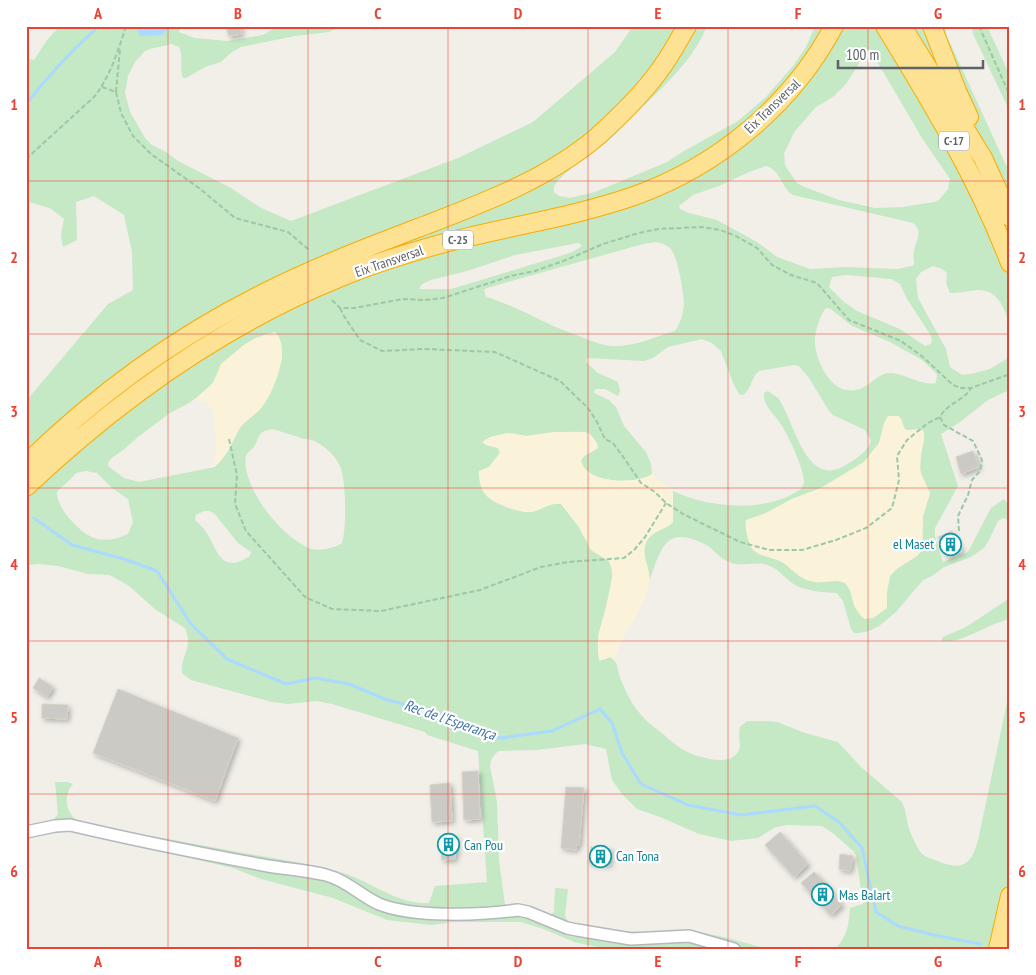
<svg xmlns="http://www.w3.org/2000/svg" width="1036" height="975" viewBox="0 0 1036 975" font-family="'PT Sans Narrow',sans-serif">
<defs>
<filter id="shadow"><feDropShadow dx="2.5" dy="2.5" stdDeviation="2.5" flood-color="#0004"/></filter>
</defs>
<rect width="100%" height="100%" fill="#f1efe8"/>
<path fill="#c5e8c5" fill-rule="evenodd" d="M60 26H181L179 32 195 38 227 41 263 35 278 26H343L329 32 295 36 241 47 232 52 221 62 205 67 186 78H183C179 68 184 57 179 47L172 44 150 49 145 51 135 62 128 76 125 93 130 112 145 138 152 145 166 152 178 161 231 188 261 208 291 221 458 158 533 122 615 52 633 26H707C693 61 661 89 634 115 624 124 615 136 604 144 587 158 567 168 554 186V192L559 196 570 198 595 192 667 162 684 151 738 121 765 98 793 66 806 47 815 26H945L947 36 1010 174V329C1006 311 999 289 977 290 968 291 959 293 950 293L946 283 947 273 942 269 933 266 921 272 916 279 918 298 946 349 950 367 962 375 971 374 990 369 1010 357V393L1007 391 988 400 960 422 941 434 958 486 935 528V537L943 562 968 552 991 508 1004 499 1010 506V521L1003 518 998 521 989 540 984 548 971 557 944 567 932 576 923 580 896 612 879 626 869 631 859 633H854L851 629 843 601 837 593C823 592 808 592 795 585 783 577 779 568 764 564 753 562 739 567 729 562 721 559 715 551 708 546 667 524 662 545 650 579 645 563 638 542 656 532 662 529 667 526 673 522V491C705 507 758 512 791 495 796 492 804 489 804 482 805 471 787 432 780 423 774 413 763 406 764 393L768 391 778 398C795 421 805 490 846 465 855 459 868 452 871 441L865 430 833 415 829 411 809 378 799 366 794 365 759 371C751 377 752 389 743 395L739 394 733 383 721 351 712 343 702 339 668 347 653 358 644 361 587 358 586 362 598 373 618 382 620 391 618 396 605 389H595L594 393 609 400 616 407 624 426 646 452 651 464 652 474C637 485 584 484 581 460L584 456 598 448 597 443 590 434 585 432H555L526 436 512 433 490 437 486 445 498 448 500 453 489 467 479 471C480 477 480 485 483 491 488 502 515 512 528 512 540 512 548 502 561 504L579 527 591 550 609 561 613 573 605 611 598 636 604 660 610 657C619 662 617 671 621 680 626 693 633 706 642 716 648 723 656 728 663 734 676 746 687 754 705 758 718 761 737 763 740 746 740 739 738 734 740 727L747 721H767L777 722 805 733 838 742 861 767 902 802C906 810 906 817 908 825 910 833 915 843 919 850 922 856 929 858 935 860 964 872 972 865 979 836L1010 688V949H835C847 937 849 925 850 908L863 904 856 855 853 851 834 834 822 826 787 825 776 827 758 838 731 841 699 834 660 817 637 809 622 794 612 780 606 749 585 744 537 750 499 751C493 755 491 759 490 766L497 802 499 860 505 905H514L550 915 554 912 555 888 568 889 565 915 568 923C595 928 621 932 649 932 663 932 677 929 691 931 717 934 742 942 767 949H706L697 947 684 949H606L574 942 546 930 521 922H453L432 925 387 920 333 898 261 879 233 868 97 837 68 831 26 838V827L54 819 58 814 55 782H67L73 784C64 794 65 809 74 818 78 822 84 823 89 826 141 834 192 843 243 853 274 858 306 863 337 871 368 879 396 905 429 903L435 886 487 882 478 751 427 735 425 732 332 704 317 701 288 704 272 702 191 680 182 673C180 657 194 647 185 628L156 610 129 586 110 575 88 574 58 566 39 564 26 565V401L108 304 133 290 132 252 124 215 94 196 76 202 77 240 63 247 61 235 64 219 50 208 29 202 26 203V53L30 59 34 60 47 40ZM867 52 873 56 878 63 922 138 950 179 948 189 939 200 934 202 903 207 875 208 839 200 802 186 797 183 788 170 785 165 784 153 795 131 816 107 833 97 846 84 857 67 862 56ZM766 166C781 170 781 188 793 195L913 223C924 232 916 240 914 251 913 255 914 260 914 264L912 266 897 269 846 267 810 269 777 257 757 242 717 220 689 213 680 209 679 206 693 195 719 186 749 172ZM656 242C661 243 666 245 670 248 678 256 684 294 684 305 683 314 680 324 675 331 657 336 639 345 619 346 602 348 587 338 571 333 542 323 515 305 486 297L484 290 487 288 643 244ZM578 243 582 245 581 247 570 253 451 289H419L422 284 431 280 467 271 515 255ZM846 275 891 279 900 284 907 299 930 334 932 340 931 344 925 346 900 329 857 311 844 302 829 287 832 277ZM826 308 831 309 852 326 890 342 922 360 937 374 936 383C925 387 905 374 892 373 874 372 868 394 846 390 829 387 816 360 815 344 814 335 820 314 826 308ZM275 332 282 349V359L270 393 262 407 241 426 228 451 215 467 139 482 124 478 108 466 109 461 113 457 122 451 138 437 170 413 189 403 206 391 216 379 221 364 244 345 256 338ZM901 418 905 430 921 429 922 445 920 471 930 493 923 516 922 550 917 556 898 568 890 576 887 593V608L873 618 862 617 854 606 850 590 845 583C835 578 822 585 811 581 801 579 793 570 785 564 773 556 755 558 749 544L758 516 766 513 792 499 823 487 864 462 879 443 883 431ZM273 429 304 439C317 438 335 454 340 466 346 480 347 527 342 543 334 548 322 551 312 549 283 540 240 486 246 455 249 451 253 449 255 445 261 433 258 432 273 429ZM86 471 97 473 112 488 128 499 133 522 128 534C117 539 106 542 94 538 80 533 56 508 57 492 63 485 70 481 76 473ZM204 511H209L214 513 238 543 251 552 250 556C220 575 218 550 206 532 203 527 199 524 195 520L196 515Z
M972 26H987L1010 76V112L973 34Z
M1010 598V619C989 623 960 645 941 641L943 637 966 627Z"/>
<path fill="#fbf3d9" d="M275 332C292 347 274 392 262 407 255 416 246 419 239 429 232 440 224 465 210 468L215 458 216 442 213 412 207 403 195 399 213 383 221 364 244 345 256 338Z
M888 416H899L904 428 908 431 923 430C927 439 919 455 920 466 920 475 926 485 930 493L923 516 922 550 917 556 896 569 890 576 887 587V608L873 618 865 619C850 608 856 594 845 583 835 578 822 585 811 581 800 579 793 570 785 564 768 552 752 560 747 535 746 530 745 525 746 520L766 513 792 499 819 489 864 462 879 443 884 423Z
M555 432C573 433 592 426 598 448L584 456 581 460C584 484 637 485 652 474L673 491V522L670 525C662 530 650 533 646 542 640 555 651 567 649 580 646 610 622 631 614 660L610 657 599 661C598 653 597 642 599 634 602 617 619 576 609 561L591 550 579 527 561 504C549 502 542 510 531 512 525 513 518 510 512 508 492 502 478 495 479 471L489 467 500 453 498 448 486 445 482 442 490 437 507 433 526 436Z"/>
<path fill="#aadaff" d="M135 26H171L162 35 140 36Z"/>
<g fill="none" stroke-linecap="round" stroke-linejoin="round">
<path stroke="#aadaff" stroke-width="3" d="M26 104C48 76 72 50 99 26
M34 518 72 545 124 559 157 571 191 624 227 659 286 684 315 678 349 684 385 699 441 715 484 734 501 738 552 731 600 709 612 723 622 753 641 784 688 805 741 815 815 806 839 822 862 848 876 912 898 926 934 935 980 944"/>
</g>
<path fill="#cccac5" stroke="#d6d1c6" filter="url(#shadow)" d="M226 26H242L239 27 242 34 229 36Z
M973 451 979 467 961 474 956 457Z
M952 531 962 551 947 558 938 537Z
M39 678 53 687 47 697 33 688Z
M118 689 238 738 215 801 93 753Z
M42 704 68 705 67 719 42 718Z
M478 771 480 819 464 820 462 772Z
M450 783 452 821 432 822 430 785Z
M566 787 584 788 579 845H576V850L561 848Z
M780 832 808 864 794 877 765 845Z
M456 835 457 852 455 853V859L442 860 439 837Z
M591 847 611 849 609 865 589 863Z
M840 854 853 856 850 871 839 869Z
M814 872 827 885 842 905 831 915 801 883Z"/>
<g fill="none" stroke-linecap="round" stroke-linejoin="round">
<defs>
<path id="minor" d="M26 832 55 826 70 825C134 840 198 853 263 865 284 869 305 870 326 875 346 880 361 896 379 904 413 918 482 915 518 910L528 912 567 928 577 930 631 939 689 936 734 949"/>
<path id="highway" d="M885 26C932 103 978 179 1010 263
M902 26 983 158 1010 217
M932 26 957 91 969 117
M26 464C96 395 174 338 262 294 315 267 371 246 426 225 486 202 549 178 598 136 620 116 642 95 659 71 670 57 678 41 687 26
M26 487C118 400 221 326 339 278 374 263 411 252 448 242 510 226 573 217 634 196 718 166 792 105 834 26
M998 949 1010 896"/>
</defs>
<use href="#minor" stroke="#b5b8bc" stroke-width="14"/>
<use href="#highway" stroke="#f9ab00" stroke-width="20"/>
<path stroke="#9cc7a9" stroke-width="2" stroke-dasharray="5 2.5" stroke-linecap="butt" d="M979 26 1010 96
M102 87 116 92 121 113 133 136 151 154 199 188 235 218 288 232 309 250
M116 92 120 49
M26 159 94 97C110 77 118 51 126 26
M332 300 340 308H354L403 299 425 300 443 298 511 276 535 271 566 260 603 244 639 233 658 229 702 227 720 230 736 236 757 248 772 265 791 275 817 283 849 320 901 341 923 357 953 385 961 388H971L1010 374
M340 308 344 316 360 340 382 351 424 349 495 352 560 381 588 408 597 422 605 439 613 443 624 458 641 483 655 492 666 503 683 514 740 542 769 550H802L836 540 866 528 892 508 899 480 897 456 907 440 928 423 940 417
M229 439 237 475 235 504 246 531 305 597 332 609 381 611 480 590 541 567 568 562 624 558 635 549 645 537 666 503
M959 531 958 516 968 495 972 480 980 471 982 460 973 441 944 425 940 417C947 403 964 401 971 388"/>
<use href="#minor" stroke="#fff" stroke-width="11"/>
<use href="#highway" stroke="#fde293" stroke-width="18"/>
</g>
<path fill="none" stroke="#ea4335" stroke-width="1" stroke-opacity="0.55" d="M168 26V949M308 26V949M448 26V949M588 26V949M728 26V949M868 26V949M26 181H1010M26 334H1010M26 488H1010M26 641H1010M26 794H1010"/>
<defs>
<symbol id="building-ring" viewBox="-11 -11 22 22"><circle r="9.5" fill="#fff" stroke="#0f9aa8" stroke-width="1.5"/><path d="M-4-6H4V6H1V3H-1V6H-4ZM-2.5-4.3h1.7v1.8h-1.7ZM.8-4.3h1.7v1.8H.8ZM-2.5-1h1.7V.8h-1.7ZM.8-1h1.7V.8H.8Z" fill="#0f9aa8"/></symbol>
</defs>
<g fill-rule="evenodd">
<use href="#building-ring" x="938" y="532" width="25" height="25"/>
<use href="#building-ring" x="436" y="832" width="25" height="25"/>
<use href="#building-ring" x="588" y="844" width="25" height="25"/>
<use href="#building-ring" x="810" y="882" width="25" height="25"/>
</g>
<g text-anchor="middle" stroke-width="4.5" stroke-linejoin="round" paint-order="stroke">
<g fill="#fff" stroke="#8f9295" stroke-width="1">
<rect x="939" y="131.5" width="30" height="19" rx="4"/>
<rect x="443" y="230.5" width="30" height="19" rx="4"/>
</g>
<g font-size="12" font-weight="bold" fill="#5f6368">
<text x="954" y="145">C-17</text>
<text x="458" y="244">C-25</text>
</g>
<g font-size="14" fill="#5f6368" stroke="#fff">
<text transform="translate(772 106) rotate(-44)" y="5">Eix Transversal</text>
<text transform="translate(389 261) rotate(-19)" y="5">Eix Transversal</text>
</g>
<g font-size="14" fill="#0d838f" stroke="#fff" text-anchor="start">
<text x="934" y="549" text-anchor="end">el Maset</text>
<text x="464" y="850">Can Pou</text>
<text x="616" y="861">Can Tona</text>
<text x="839" y="900">Mas Balart</text>
</g>
<g font-size="15" font-style="italic" fill="#4174aa" stroke="#fff">
<text transform="translate(450 720) rotate(19)" y="5">Rec de l'Esperança</text>
</g>
</g>
<rect width="1036" height="975" fill="none" stroke="#ffffff" stroke-width="55"/>
<path d="M838 60v8h145v-8" fill="none" stroke="#5f6368" stroke-width="2.5"/>
<text x="846" y="60" font-size="15" fill="#5f6368" stroke="#ffffff" stroke-width="4" paint-order="stroke">100 m</text>
<rect x="28" y="28" width="980" height="920" fill="none" stroke="#ea4335" stroke-width="2"/>
<g font-size="16" text-anchor="middle" font-weight="bold" fill="#ea4335">
<text x="98" y="19">A</text>
<text x="238" y="19">B</text>
<text x="378" y="19">C</text>
<text x="518" y="19">D</text>
<text x="658" y="19">E</text>
<text x="798" y="19">F</text>
<text x="938" y="19">G</text>
<text x="14" y="110">1</text>
<text x="1022" y="110">1</text>
<text x="14" y="263">2</text>
<text x="1022" y="263">2</text>
<text x="14" y="417">3</text>
<text x="1022" y="417">3</text>
<text x="14" y="570">4</text>
<text x="1022" y="570">4</text>
<text x="14" y="723">5</text>
<text x="1022" y="723">5</text>
<text x="14" y="877">6</text>
<text x="1022" y="877">6</text>
<text x="98" y="967">A</text>
<text x="238" y="967">B</text>
<text x="378" y="967">C</text>
<text x="518" y="967">D</text>
<text x="658" y="967">E</text>
<text x="798" y="967">F</text>
<text x="938" y="967">G</text>
</g>
</svg>
